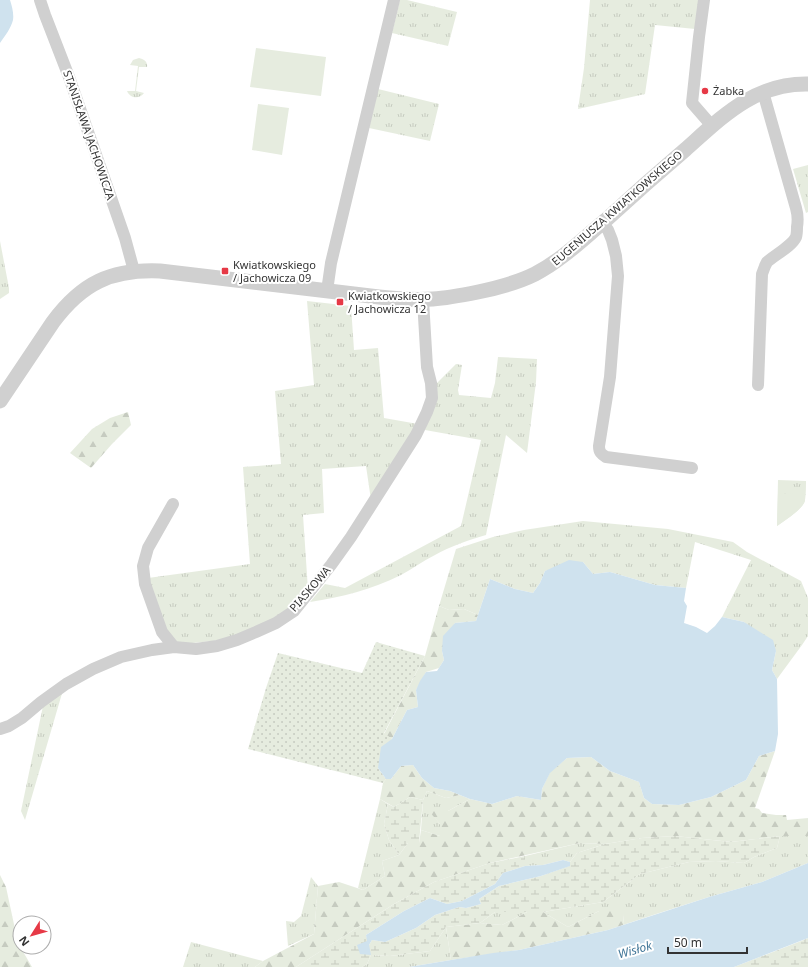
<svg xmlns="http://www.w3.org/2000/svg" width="808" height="967" viewBox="0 0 808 967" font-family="'Noto Sans',sans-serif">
<defs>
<pattern id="grass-tufts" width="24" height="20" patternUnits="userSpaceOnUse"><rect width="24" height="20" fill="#e6ecdf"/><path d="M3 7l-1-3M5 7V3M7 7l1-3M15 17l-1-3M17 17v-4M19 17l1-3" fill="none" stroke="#c6cbc0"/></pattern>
<pattern id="forest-firs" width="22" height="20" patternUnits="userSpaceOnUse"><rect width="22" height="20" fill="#e6ecdf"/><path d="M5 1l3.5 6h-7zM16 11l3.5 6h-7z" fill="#c6cbc0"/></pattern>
<pattern id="wetland-marsh" width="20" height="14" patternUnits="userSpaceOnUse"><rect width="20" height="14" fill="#e6ecdf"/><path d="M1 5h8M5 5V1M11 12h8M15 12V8" fill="none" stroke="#c6cbc0"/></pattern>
<pattern id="garden-dots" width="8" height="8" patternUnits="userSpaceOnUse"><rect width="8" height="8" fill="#e6ecdf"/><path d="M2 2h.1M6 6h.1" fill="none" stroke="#c6cbc0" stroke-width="1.8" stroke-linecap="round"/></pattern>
</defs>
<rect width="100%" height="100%" fill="#fff"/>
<path fill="url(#grass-tufts)" d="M400 0H407L457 12 448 46 392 33Z
M590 0H699L695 29 655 25 645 94 578 109 584 68Z
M139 58C144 59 148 62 147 67H139L136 91 144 93C139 100 130 98 127 91H135L138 66 130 65 133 60Z
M378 89 439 104 430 141 369 128Z
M808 165V212L806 213 793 169Z
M0 241 9 288V293L0 299Z
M307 301 351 306 354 350 378 348 384 418 418 424 371 500 366 466 322 469 324 513 303 515 308 590 291 611 255 630 222 640 183 644 172 640 167 635 148 578 250 564 243 467 281 464 275 391 314 385Z
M498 357 537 359 536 382 527 453 506 435 486 535C471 539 449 547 435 555 423 561 412 569 401 575 371 590 342 597 310 602L325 584 345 588 461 526 481 440 425 430 434 386 456 364 462 365 458 390 459 395 491 398 495 383Z
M778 480 806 481C806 487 806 495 805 500 803 509 784 521 777 526Z
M583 521 668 529 733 542 747 552 801 581 808 598V636L802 645 777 679 772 670 776 651 744 622 722 617 751 560 695 542 686 588 655 585 610 572 593 574 583 562 545 571 540 583 533 593 515 589 490 579 478 615 464 609 449 610 439 606 456 549 493 537 524 530Z
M63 690 25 820 21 811 43 706Z
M427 791 446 798 460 795 470 799 448 811 429 810 440 824V836L421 830 423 800Z
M380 799 388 804 384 824 389 840 399 855 382 861 385 876 363 890 358 888Z
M780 836H808V863L762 882 709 897 653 915 623 925 624 915 599 911 568 927 543 912 603 902 640 874 689 862 716 861 744 863 754 857 777 848Z
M580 843 605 844 577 853 570 862 563 860 543 865 525 866V856Z
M311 877 318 886 314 934 288 946 286 921 294 922 301 916Z
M495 912H527L502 925 480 923Z
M446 927 451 960 409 967H362L367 964 371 955 390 956 430 951Z
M191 942 263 961 255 967H183Z"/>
<path fill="url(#forest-firs)" d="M128 412 131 425 112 444 91 468 70 453 92 429 110 418Z
M439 606 449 610 464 609 478 615 476 621 455 623 442 651 444 660 439 668 426 672 416 690 418 707 407 710 392 739 384 734 425 656Z
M775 751 755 808 759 809 762 813 776 815H786L787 820 808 818V836H780L731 842 675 836 642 838 605 844 580 843 490 863 434 882 394 904 296 967H255L263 961 314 934 318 886 339 882 363 890 385 876 382 861 399 855 408 843H419L421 830 440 836V824L428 810 443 808 448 811 470 799 492 804 517 796 541 800 542 789 550 772 567 758 591 757 610 771 639 782 644 798 652 804 679 805 711 797 746 780 759 756Z
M413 765 422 778 434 788 450 791 460 795 446 798 427 791 423 800 410 797 394 807 380 799 383 783 386 779H391L401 766Z
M0 875 6 887 18 943 32 967H0Z
M619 908 624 915 623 925 608 930 519 950 451 960 446 927 480 923 502 925 527 912H543L568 927 599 911Z"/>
<path fill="url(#wetland-marsh)" d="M410 797 423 800 419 843H408L399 855 389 840 384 824 388 804 394 807Z
M675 836 731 842 780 836 777 848 754 857 744 863 716 861 689 862 640 874 603 902 543 912H495L480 923 446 927 430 951 390 956 371 955 367 964 362 967H296L394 904 434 882 490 863 525 856V866L503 873 495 884 462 901 447 904 430 898 404 911 366 935 369 945 372 940 385 942 416 928 435 915 459 907 466 908 481 904 479 899 499 886 541 876 569 866 570 862 577 853 605 844 642 838Z
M808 938V967H734L801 941Z"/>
<path fill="#e6ecdf" d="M256 48 326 57 321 96 250 87Z
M258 104 289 108 282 155 252 150Z
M778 493 805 494C805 497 805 499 805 501 802 510 784 521 777 526Z"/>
<path fill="url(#garden-dots)" d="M376 642 425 656 384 733 392 739 378 768 386 779 383 783 248 749 266 688 278 653 362 673Z"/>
<path fill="#cfe2ee" d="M0 0H10C12 6 14 14 13 20 11 28 5 36 0 43Z
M569 560 583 562 593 574 610 572 655 585 686 588 684 601 687 606 684 623 696 627 707 633 715 626 722 617 744 622 773 640 776 651 772 670 777 679 778 734 775 751 759 756 746 780 711 797 679 805 652 804 644 798 639 782 610 771 591 757 567 758 550 773 542 789 541 800 517 796 492 804 470 799 450 791 434 788 422 778 413 765 401 766 391 779H386L378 768 381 747 392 739 407 710 418 707 416 690 420 681 426 672 437 671 444 660 442 651 443 636 455 623 476 621 490 579 515 589 533 593 540 583 545 571Z
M563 860 570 862V866L541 876 499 886 479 899 481 904 466 908 459 907 435 915 416 928 385 942 372 940 369 945 371 955 360 954 357 945 367 941 366 935 404 911 430 898 447 904 462 901 495 884 503 873 525 866 543 865Z
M808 863V938L734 967H409L493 953 519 950 608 930 709 897 762 882Z"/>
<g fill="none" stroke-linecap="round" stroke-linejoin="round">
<path stroke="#d0d0d0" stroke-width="12" d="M40 0 45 15 69 77 125 238 134 271
M704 0 699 37 692 103 712 126
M602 223 608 230 612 240 616 256 618 276 610 377 599 446C599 452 601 454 606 457L692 468
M327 291 331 263 394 0
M758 385 762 274 765 266 767 262C775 255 792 246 796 237 797 234 797 230 797 227 798 221 798 215 796 208L763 92
M173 504 148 548 143 566 145 584 162 632 174 647
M0 729 9 726 22 718 41 702 66 684 93 669 121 657 152 650 174 647 196 649 217 646 237 640 256 632 276 623 294 611 331 565 351 537 416 435 427 412 432 398 431 383 427 367 423 300"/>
<path stroke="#d0d0d0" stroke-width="15" d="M0 401 53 322C82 283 111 269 160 271L379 297C397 299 415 300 433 299 448 298 463 295 478 292 497 288 517 283 535 274 562 260 584 238 607 219 633 195 659 172 686 149 723 116 755 83 808 84"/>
</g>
<g fill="#e63946" stroke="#fff" stroke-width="1.5">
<circle cx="705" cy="91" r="4"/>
<rect x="221" y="267" width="8" height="8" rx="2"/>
<rect x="336" y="298" width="8" height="8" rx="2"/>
</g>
<g text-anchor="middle" stroke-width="4" stroke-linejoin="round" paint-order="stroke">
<g font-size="11" fill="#333" stroke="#fff" text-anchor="start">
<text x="713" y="95">Żabka</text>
<text x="233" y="269">Kwiatkowskiego<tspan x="233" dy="13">/ Jachowicza 09</tspan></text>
<text x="348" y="300">Kwiatkowskiego<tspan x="348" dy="13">/ Jachowicza 12</tspan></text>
</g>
<g font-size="11" fill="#333" stroke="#fff">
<text transform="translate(89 135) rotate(71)" y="4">STANISŁAWA JACHOWICZA</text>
<text transform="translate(617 208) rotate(-41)" y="4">EUGENIUSZA KWIATKOWSKIEGO</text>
<text transform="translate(310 589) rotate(-49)" y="4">PIASKOWA</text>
</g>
<g font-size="12" font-style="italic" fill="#3f7597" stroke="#fff">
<text transform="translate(635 950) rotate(-16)" y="4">Wisłok</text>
</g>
</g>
<g transform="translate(32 935) rotate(233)"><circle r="19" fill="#ffffff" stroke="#adadad"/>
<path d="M0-3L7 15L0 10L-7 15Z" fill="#e63946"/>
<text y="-6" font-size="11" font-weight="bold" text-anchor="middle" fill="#333333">N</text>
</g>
<path d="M668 947v6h79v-6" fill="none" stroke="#333333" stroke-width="2"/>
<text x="674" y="947" font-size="12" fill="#333333" stroke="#ffffff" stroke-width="3" paint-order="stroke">50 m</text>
</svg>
